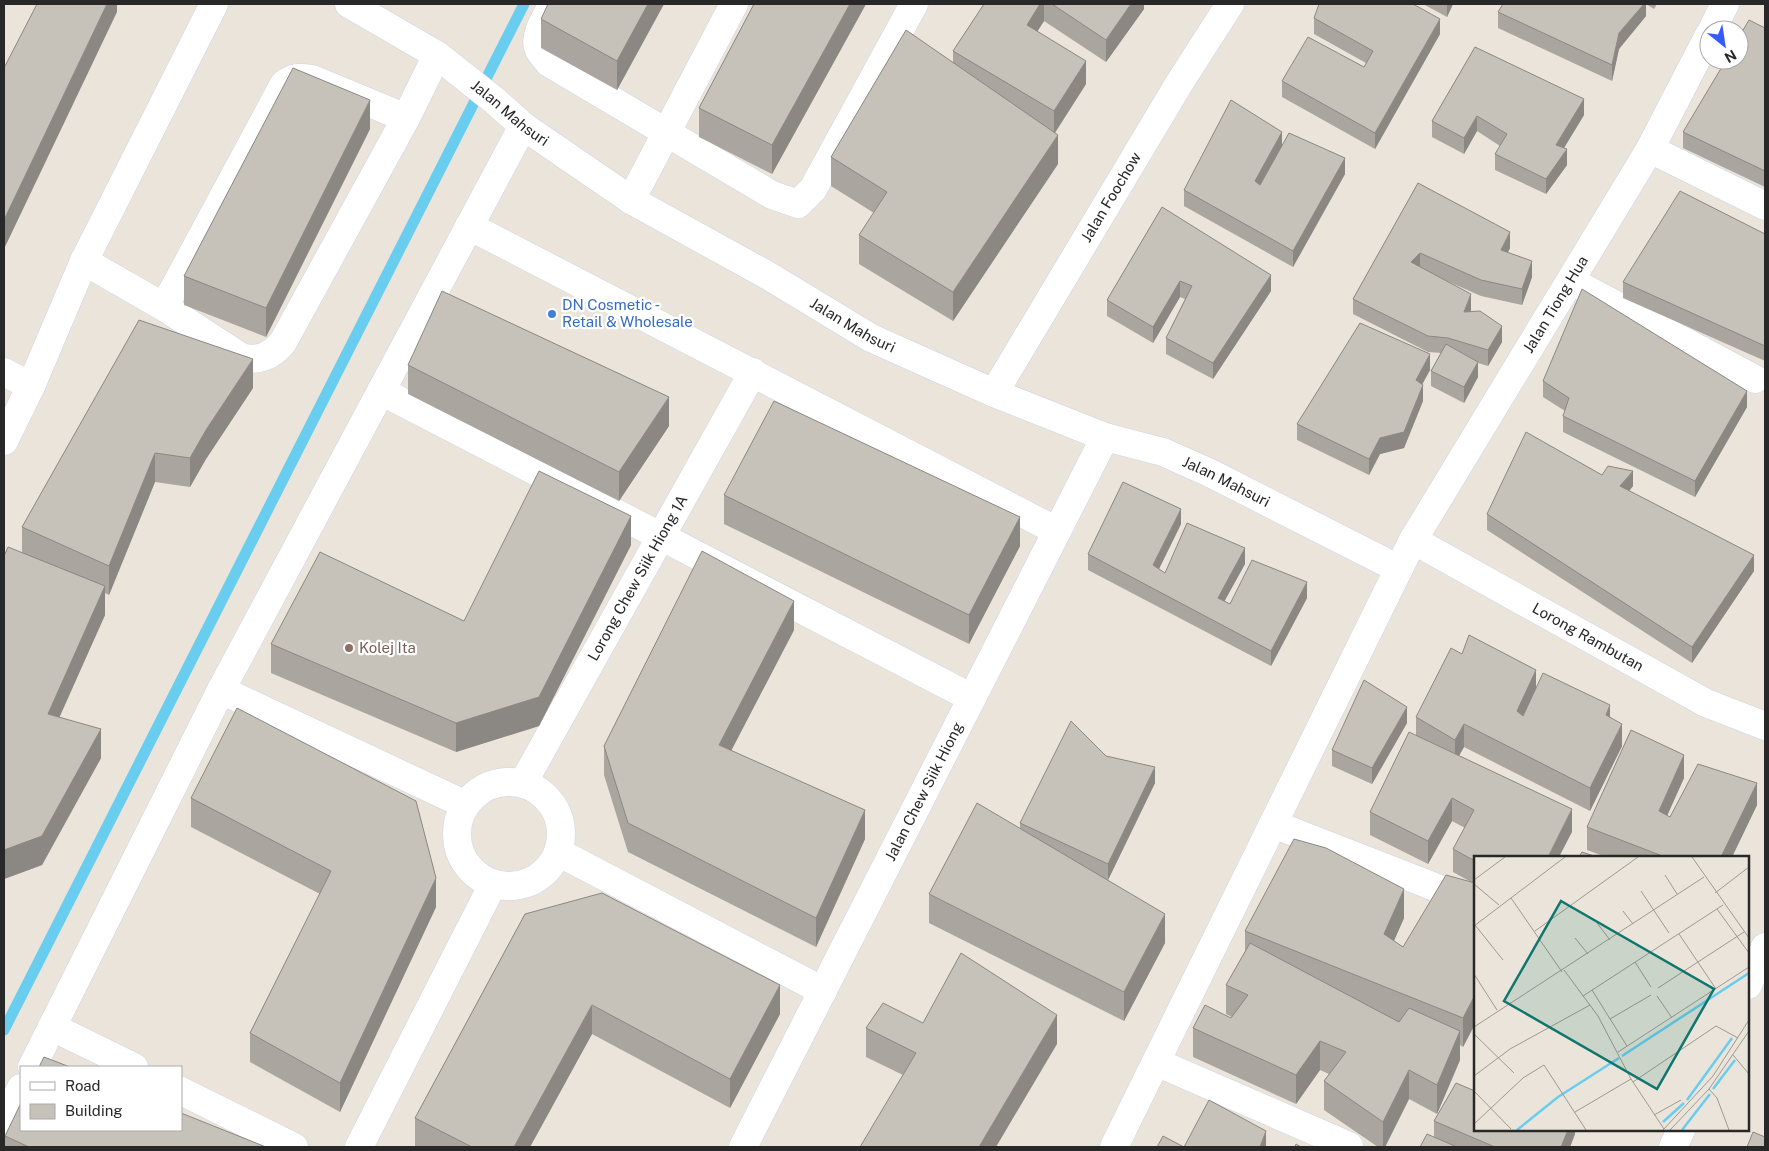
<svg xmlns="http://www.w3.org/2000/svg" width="1769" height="1151" viewBox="0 0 1769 1151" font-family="'Public Sans',sans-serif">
<rect width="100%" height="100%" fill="#ebe4da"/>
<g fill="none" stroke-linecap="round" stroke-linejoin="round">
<path stroke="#69cdf0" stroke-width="11" d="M4 1030 524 4"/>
<defs>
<g id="minor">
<path id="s1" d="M349 4 437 55 495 101 523 126 631 200 767 275 871 338 994 393 1105 437 1163 452 1210 473 1399 569"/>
<path d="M553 4C547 16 532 36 539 50 541 54 546 59 549 63L772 195 798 204 813 189 914 4"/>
<path d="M1712 30 1725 4"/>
<path d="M1650 149 1765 206"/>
<path d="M631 200 734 4"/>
<path d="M469 226 1057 531"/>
<path d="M84 261 164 307 241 357C257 362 272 356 283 342L406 118 437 55"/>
<path d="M1571 281 1755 379"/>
<path d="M164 307 284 84C293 77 300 77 312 79L406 118"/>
<path d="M4 372 31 386"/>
<path d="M381 391 972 698"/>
<path id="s2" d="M994 393 1180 82 1230 4"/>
<path d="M4 441 31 386 84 261 214 4"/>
<path id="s3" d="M1413 540 1706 703 1765 726"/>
<path d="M221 690 466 805"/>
<circle cx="509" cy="834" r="52"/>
<path id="s4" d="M523 783 753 372"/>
<path d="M1273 824 1463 898"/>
<path d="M558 852 823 991"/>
<path d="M1748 985 1765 947"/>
<path d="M52 1027 134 1067"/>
<path d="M1156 1062 1349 1146"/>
<path d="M32 1067 221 690 523 126"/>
<path d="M181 1091 294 1147"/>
<path d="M4 1123 21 1088"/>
<path d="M359 1147 493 884"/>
<path id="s5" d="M743 1147 1105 437"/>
<path id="s6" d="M1114 1147 1413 540 1650 149 1709 35"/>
<path d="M1673 1147 1681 1130"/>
</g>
</defs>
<use href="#minor" stroke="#cfd3e2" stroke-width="29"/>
<use href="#minor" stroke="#fff" stroke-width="28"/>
</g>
<path fill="#aaa69f" d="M664 4 617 90 541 48V19Z
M754 4H866L772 174 699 137V108Z
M984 4H1144V9L1106 62 1044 21 1037 31 1086 84 1055 133 1058 164 953 321 859 264V235L874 213 831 186V157L953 62V51Z
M1423 4H1453L1447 17Z
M1503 4H1657L1654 9 1646 4V16L1619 49 1612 81 1498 28V12Z
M1314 18 1440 34 1375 149 1282 97V81L1364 67 1366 63 1314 34Z
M1765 28V187L1683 148V132Z
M1475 47 1584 115 1564 148 1567 165 1546 194 1495 170V154L1500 146 1477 131 1464 154 1432 137V121Z
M370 129 266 337 184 305V276Z
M1282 145 1345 174 1293 267 1184 206V190Z
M1418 183 1510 248 1508 252 1532 277 1522 305 1481 296 1440 278 1471 310 1470 312 1502 342 1488 366 1478 363V377L1464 403 1431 386V371L1441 353 1428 352 1353 314V299Z
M1162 207 1271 291 1213 379 1166 354V338L1185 299 1180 297 1153 343 1107 316V300Z
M1765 234V361L1623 298V282Z
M408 365 669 426 619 501 408 394Z
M1430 370 1422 384 1423 401 1404 448 1380 454 1369 475 1297 440V424Z
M1543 381 1747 407 1695 497 1563 432V416L1565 411 1543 397Z
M253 388 206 459 190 487 155 482 109 595 105 593V615L59 717 101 758 42 865 4 879V556L22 553V527Z
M1602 475 1633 486 1629 491 1754 571 1692 663 1487 530V514Z
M724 495 1020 546 969 644 724 524Z
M1181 524 1159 569 1165 573 1245 564 1224 601 1230 604 1307 598 1271 666 1088 570V554Z
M631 545 539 726 456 752 271 673V644L464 621Z
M794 630 731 751 865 839 816 947 628 852 604 775V746Z
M1536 689 1610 717 1622 746 1590 811 1464 747 1459 756 1572 832 1475 857V1024L1463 1047 1460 1045V1060L1437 1114 1409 1099 1385 1147H1378L1324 1110V1081L1329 1074 1320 1070 1296 1104 1193 1057V1028L1231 1018 1232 1017 1226 1014V985L1245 952V931L1404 918 1394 941 1403 947 1471 882 1453 872V849L1465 828 1452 821 1428 864 1370 835V812L1416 735V717Z
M1407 723 1372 784 1332 766V750Z
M1106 756 1155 783 1108 880 1165 943 1124 1021 929 923V894L1020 829V823Z
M1684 778 1667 815 1670 817 1757 805 1732 857H1606L1587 850V827Z
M191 798 436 907 340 1112 250 1062V1033L320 894 191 827Z
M525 914 780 1014 730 1108 592 1034 530 1147H415V1118Z
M923 1023 1057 1044 903 1075 866 1057V1028Z
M1475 1091 1568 1130H1575V1134L1570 1147H1420L1434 1137V1121Z
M5 1136 266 1147H5Z"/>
<path fill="#8b8782" d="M107 4H117V12L4 249V220Z
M648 4H664L617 90V61Z
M850 4H866L772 174V145Z
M1040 4H1044V21L1027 48V25Z
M1131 4H1144V9L1106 62V40Z
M1447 4H1453L1447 17Z
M1644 4H1646V16L1619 49 1612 81V65L1619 33Z
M1440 19V34L1375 149V133Z
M1086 61V84L1054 134V111Z
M1584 99V115L1556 161V145Z
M370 100V129L266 337V308Z
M1477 116V131L1464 154V138Z
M1282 132V147L1255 196V181Z
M1058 135V164L953 321V292Z
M1567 149V165L1546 194V179Z
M1345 158V174L1293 267V251Z
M1510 232V248L1501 266V250Z
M1420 253V269L1411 262Z
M1532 261V277L1522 305V289Z
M1271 275V291L1213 379V363Z
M1180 281V297L1153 343V327Z
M1471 294V310L1464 328V312Z
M1502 326V342L1488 366V350Z
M1430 354V370L1416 396V380Z
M253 359V388L206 459 190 487V458L206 430Z
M1478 362V377L1464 403V387Z
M1423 385V401L1404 448 1380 454 1369 475V459L1380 438Z
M1747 391V407L1695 497V481Z
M669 397V426L619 501V472Z
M155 453V482L109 595V566Z
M1633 471V486L1620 502V486Z
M1181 509V524L1153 581V565Z
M631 516V545L539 726 456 752V723Z
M1020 517V546L969 644V615Z
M1245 548V564L1218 613V598Z
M1754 555V571L1692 663V647Z
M1307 582V598L1271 666V651Z
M105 586V615L48 743V714Z
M794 601V630L719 774V745Z
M1536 670V693L1517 734V711Z
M1610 705V728L1606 715Z
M1407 707V723L1372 784V768Z
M1464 724V747L1455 762V740Z
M1622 724V746L1590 811V788Z
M101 729V758L42 865 4 879V850Z
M1684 755V778L1659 834V811Z
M1155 767V783L1108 880V864Z
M1757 783V805L1732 857H1721Z
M1452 798V821L1428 864V841Z
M1572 809V832L1559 857H1548Z
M865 810V839L816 947V918Z
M436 878V907L340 1112V1083Z
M1404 889V918L1384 963V934Z
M1165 914V943L1124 1021V992Z
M780 985V1014L730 1108V1079Z
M1475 995V1024L1463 1047V1018Z
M592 1005V1034L530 1147H514Z
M1057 1015V1044L996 1147H979Z
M1460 1031V1060L1437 1114V1085Z
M1320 1041V1070L1296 1104V1075Z
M1409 1070V1099L1385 1147H1383V1122Z
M1568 1130H1575V1134L1570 1147H1561Z
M1266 1131V1147H1260Z"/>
<path fill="#c6c1b9" stroke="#8b8782" d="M37 4H107L4 220V68Z
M548 4H648L617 61 541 19Z
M754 4H850L772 145 699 108Z
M984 4H1040L1027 25 1086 61 1054 111 953 51Z
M1052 4H1131L1106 40Z
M1319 4H1413L1440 19 1375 133 1282 81 1308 37 1364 67 1373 51 1314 18Z
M1503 4H1644L1619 33 1612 65 1498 12Z
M1749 20 1765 28V171L1683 132 1726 60H1739V37Z
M906 30 1058 135 953 292 859 235 887 192 831 157Z
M1475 47 1584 99 1556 145 1567 149 1546 179 1495 154 1507 134 1477 116 1464 138 1432 121Z
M293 68 370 100 266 308 184 276Z
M1231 100 1282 132 1255 181 1260 185 1289 133 1345 158 1293 251 1184 190Z
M1418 183 1510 232 1501 250 1532 261 1522 289 1481 280 1420 253 1411 262 1471 294 1464 312 1480 311 1502 326 1488 350 1448 338 1428 336 1353 299Z
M1680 191 1765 234V346L1623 282Z
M1162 207 1271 275 1213 363 1166 338 1192 286 1180 281 1153 327 1107 300Z
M1582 289 1747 391 1695 481 1563 416 1569 398 1543 381Z
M442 291 669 397 619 472 408 365Z
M139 320 253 359 206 430 190 458 155 453 109 566 22 527Z
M1360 323 1430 354 1416 380 1423 385 1404 432 1380 438 1369 459 1297 424Z
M1446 344 1478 362 1464 387 1431 371Z
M774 401 1020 517 969 615 724 495Z
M1526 432 1602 475 1608 466 1633 471 1620 486 1754 555 1692 647 1487 514Z
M539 471 631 516 539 697 456 723 271 644 320 552 464 621Z
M1123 482 1181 509 1153 565 1165 573 1187 523 1245 548 1218 598 1230 604 1252 560 1307 582 1271 651 1088 554Z
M8 547 105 586 48 714 101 729 42 836 4 850V556Z
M702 551 794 601 719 745 865 810 816 918 628 823 604 746Z
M1469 635 1536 670 1517 711 1523 716 1543 673 1610 705 1606 715 1622 724 1590 788 1464 724 1455 740 1416 717 1451 648 1462 654Z
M1364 680 1407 707 1372 768 1332 750Z
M237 708 416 801 436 878 340 1083 250 1033 331 871 191 798Z
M1071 721 1106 756 1155 767 1108 864 1020 823Z
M1631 730 1684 755 1659 811 1670 817 1698 764 1757 783 1721 857H1665L1587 827Z
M1409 732 1572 809 1548 857H1475V861L1453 849 1474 810 1452 798 1428 841 1370 812Z
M977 803 1165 914 1124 992 929 894Z
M1294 839 1326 848 1404 889 1384 934 1403 947 1446 875 1475 883V995L1463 1018 1245 931Z
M1582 852 1597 857H1579Z
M602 893 780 985 730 1079 592 1005 514 1147H472L415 1118 525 914Z
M1250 943 1399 1022 1409 1008 1460 1031 1437 1085 1409 1070 1383 1122 1324 1081 1346 1052 1320 1041 1296 1075 1193 1028 1205 1005 1231 1018 1248 995 1226 985Z
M961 953 1057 1015 979 1147H860L916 1053 866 1028 883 1003 923 1023Z
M44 1057 70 1067H39Z
M1456 1083 1475 1091V1130H1568L1561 1147H1495L1434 1121Z
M1209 1100 1266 1131 1260 1147H1157L1163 1136 1184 1147Z
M21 1103V1130H181V1113L266 1147H29L5 1136Z
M1753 1132 1765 1137V1147H1747Z
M1427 1134 1457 1147H1420Z
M1296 1144 1301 1147H1295Z"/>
<circle fill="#3f7fe0" stroke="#fff" stroke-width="2" cx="552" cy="314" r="5"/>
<circle fill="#8d6e63" stroke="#fff" stroke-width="2" cx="349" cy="648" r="5"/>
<g text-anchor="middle" stroke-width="4.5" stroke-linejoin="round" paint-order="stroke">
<g font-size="15" fill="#282828" stroke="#fff">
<text dy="5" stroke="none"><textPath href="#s1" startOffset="195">Jalan Mahsuri</textPath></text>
<text dy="5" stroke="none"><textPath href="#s2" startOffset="228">Jalan Foochow</textPath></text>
<text dy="5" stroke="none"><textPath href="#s6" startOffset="952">Jalan Tiong Hua</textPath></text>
<text dy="5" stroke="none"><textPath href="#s1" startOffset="599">Jalan Mahsuri</textPath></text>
<text dy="5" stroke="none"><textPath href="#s1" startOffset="1005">Jalan Mahsuri</textPath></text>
<text dy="5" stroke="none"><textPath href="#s4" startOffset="235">Lorong Chew Siik Hiong 1A</textPath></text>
<text dy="5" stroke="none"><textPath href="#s3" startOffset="200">Lorong Rambutan</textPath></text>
<text dy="5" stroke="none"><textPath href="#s5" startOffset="399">Jalan Chew Siik Hiong</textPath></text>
</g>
<g font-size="15" fill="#366cbe" stroke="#fff" text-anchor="start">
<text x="562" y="310">DN Cosmetic -<tspan x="562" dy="17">Retail &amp; Wholesale</tspan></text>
</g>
<g font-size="15" fill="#785e54" stroke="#fff" text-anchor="start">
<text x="359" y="653">Kolej Ita</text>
</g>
</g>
<g transform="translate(1474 856)">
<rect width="275" height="275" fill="#ebe4da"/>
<path fill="none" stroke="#69cdf0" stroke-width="2.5" d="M148 200 275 117M239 233 261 204M213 244 258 182M189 266 210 247M43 274 84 241 145 202M208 274 236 238"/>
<path fill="none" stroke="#9d9993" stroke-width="1" d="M218 1 275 82M191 19 203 38M0 24 31 1M0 28 25 49M167 35 195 77M241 37 275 11M37 42 88 116M243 53 275 97M149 55 159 68M123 67 136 84M1 69 29 104M0 70 91 1M61 75 164 1M205 78 242 133M101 82 114 98M161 106 177 131M90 114 124 160 157 223 190 273M0 118 23 154M184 132 270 76M118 134 153 190M109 140 249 49M183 140 198 162M136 163 177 139M0 171 230 21M0 178 40 217M144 196 275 111M259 199 275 218M0 220 36 193 116 149M159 226 242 170 264 182M235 233 243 242 255 274M0 235 37 273M101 256 157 223M180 259 207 244M0 268 49 222 70 209 112 274M189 274 239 220 275 164M196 274 235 233 275 175"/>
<path fill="#0f766e" fill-opacity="0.15" stroke="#0f766e" stroke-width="2.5" d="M87 45 240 133 183 233 30 145Z"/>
<rect width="275" height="275" fill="none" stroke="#282828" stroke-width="2.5"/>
</g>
<rect width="1769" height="1151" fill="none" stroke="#282828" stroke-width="10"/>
<rect x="20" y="1066" width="162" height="65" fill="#ffffff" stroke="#a9a9a9"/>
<rect x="30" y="1082" width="25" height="8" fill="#ffffff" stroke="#a9a9a9"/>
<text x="65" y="1091" font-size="15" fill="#282828">Road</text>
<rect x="30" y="1104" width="25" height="15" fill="#c6c1b9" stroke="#a9a9a9"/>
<text x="65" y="1116" font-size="15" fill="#282828">Building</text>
<g transform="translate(1724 45) rotate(150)"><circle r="24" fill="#ffffff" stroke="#a9a9a9"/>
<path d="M0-4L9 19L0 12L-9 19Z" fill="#355bfd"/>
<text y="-8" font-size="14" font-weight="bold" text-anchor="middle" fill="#282828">N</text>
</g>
</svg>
